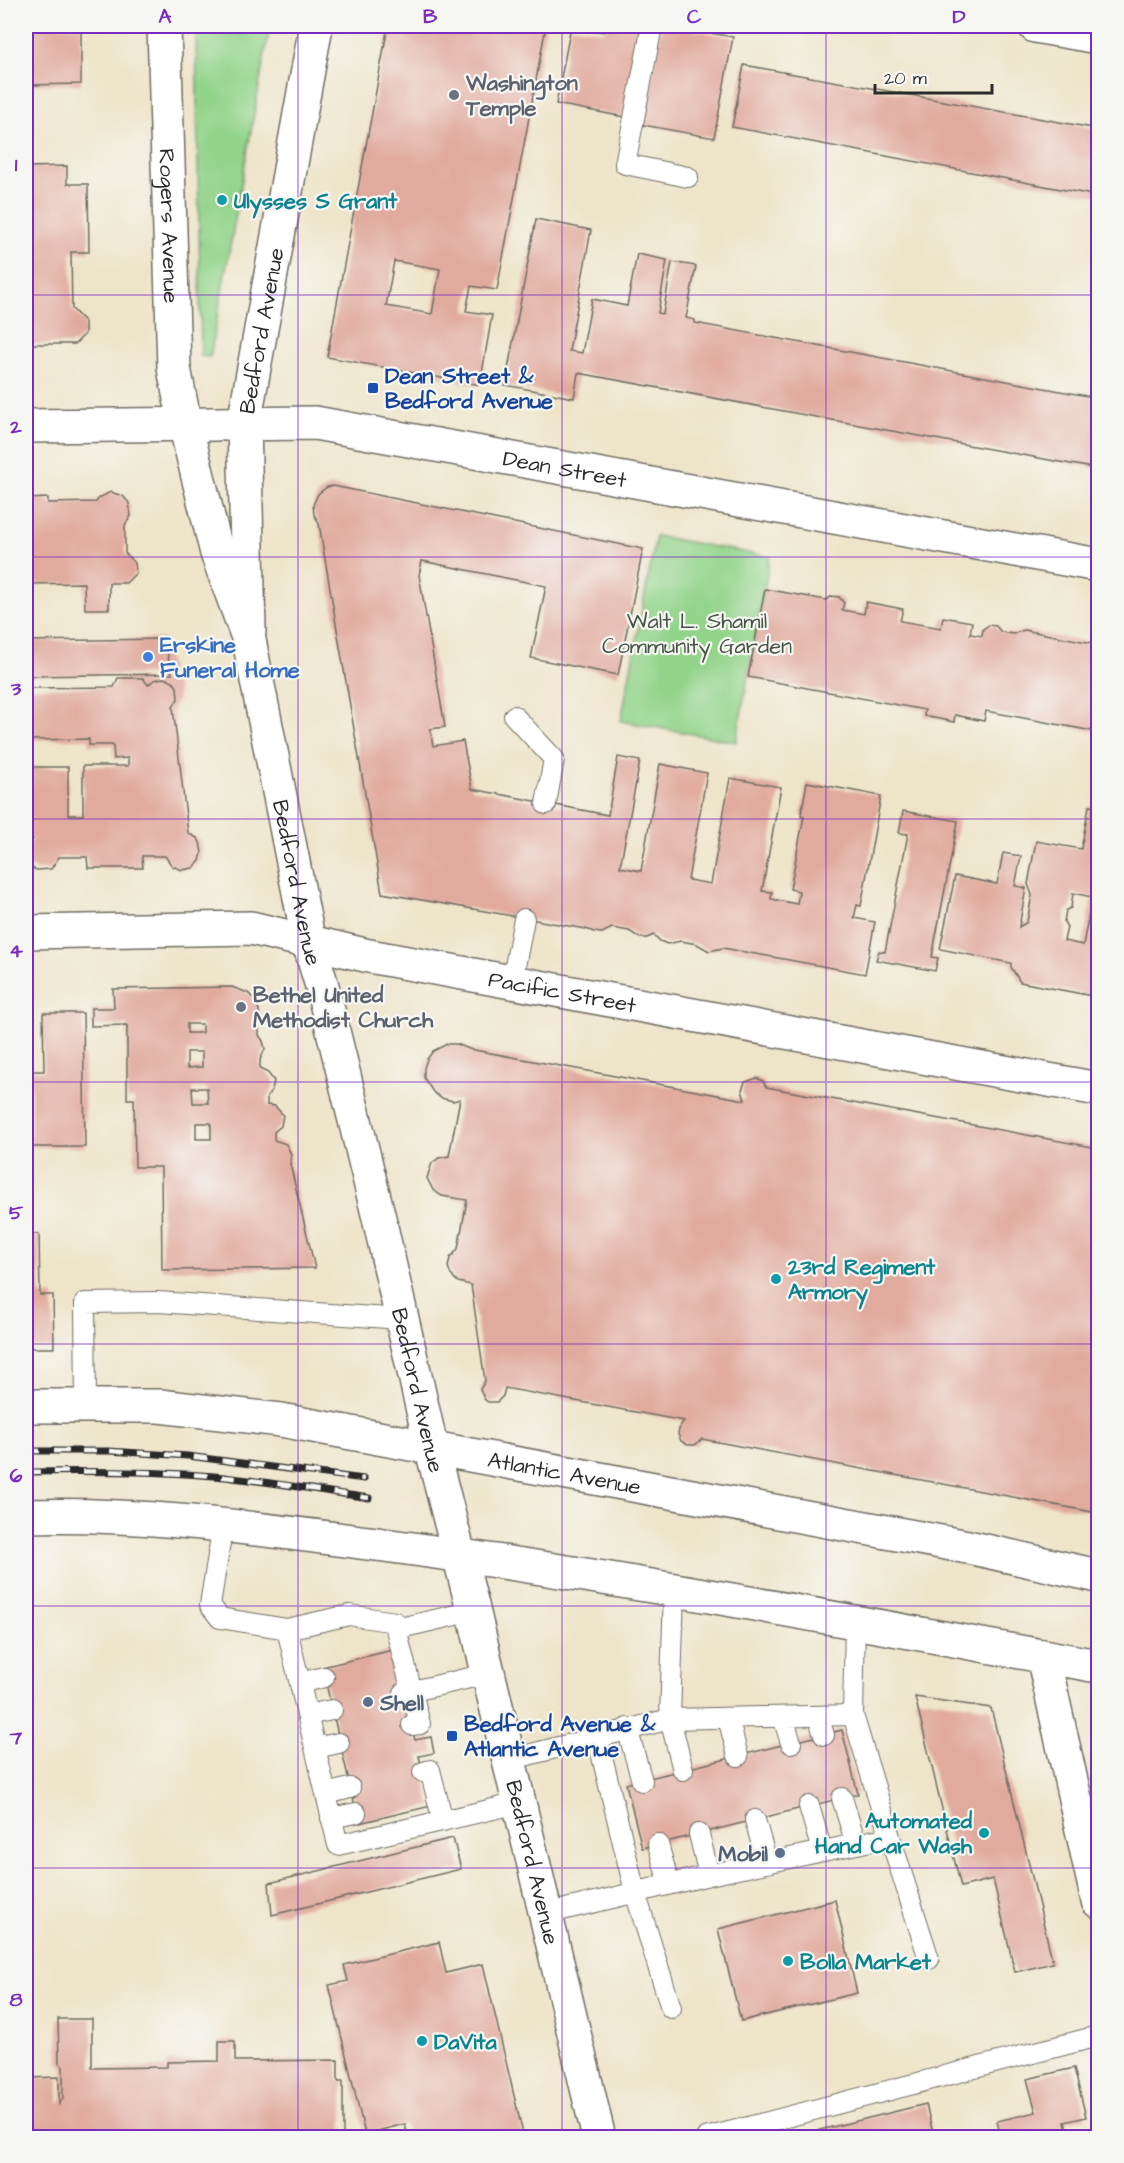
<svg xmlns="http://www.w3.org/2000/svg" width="1124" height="2163" viewBox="0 0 1124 2163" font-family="'Architects Daughter',sans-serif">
<rect width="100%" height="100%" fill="#f6f6f2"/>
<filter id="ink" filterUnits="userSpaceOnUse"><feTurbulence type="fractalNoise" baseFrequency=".0167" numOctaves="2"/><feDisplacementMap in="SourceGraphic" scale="12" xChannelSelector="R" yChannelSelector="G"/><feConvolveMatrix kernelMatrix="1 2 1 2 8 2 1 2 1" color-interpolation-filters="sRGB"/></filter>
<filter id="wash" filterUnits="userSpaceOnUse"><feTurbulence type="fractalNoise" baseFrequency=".008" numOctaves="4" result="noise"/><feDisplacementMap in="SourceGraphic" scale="24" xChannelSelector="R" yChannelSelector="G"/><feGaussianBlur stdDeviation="1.35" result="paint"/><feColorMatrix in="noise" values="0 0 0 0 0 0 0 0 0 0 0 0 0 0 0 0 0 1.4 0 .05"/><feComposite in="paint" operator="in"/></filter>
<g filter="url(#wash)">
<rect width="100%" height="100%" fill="#eee4c9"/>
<path fill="#93d48b" stroke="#5f805b" stroke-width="1.5" d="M196 26H270L210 357 201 356Z
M656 536 770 557 736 742 621 721Z"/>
<g id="blocks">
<path fill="#e1aa9e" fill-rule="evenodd" d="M26 26H81V84L26 85Z
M388 26H546L497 290 471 286 466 311 492 315 480 385 327 357ZM394 261 440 269 432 314 386 306Z
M571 26 604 32 606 26H642L625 117 556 104Z
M661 26H672L733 37 714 138 643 125Z
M744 65 1098 129V196L732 127Z
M67 166V184H88L89 252H71L72 309 85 322V334L75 344H26V167Z
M536 219 591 230 569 351 582 353 592 299 627 306 637 254 667 260 658 313 663 314 672 262 696 266 686 318 695 320V323L1098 398V469L578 373 574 398 505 385Z
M333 486 643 549 618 675 531 658 546 586 422 561 419 575 445 727 430 729 433 746 463 741 472 789 608 815 618 757 640 761 620 867 641 871 660 764 707 773 688 880 711 884 730 778 781 787 762 891 772 892 771 899 797 904 799 891 790 889 804 816 801 815 807 782 881 796 861 906 857 905 854 918 875 922 865 974 723 948 709 951 697 944 681 941 667 944 660 941 654 935 647 938H640L629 931 612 928 602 933 594 932 586 929 382 893 319 524 314 514 313 505 318 494 327 487Z
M110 492 123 496 129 503 131 516 125 525V553L135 563 136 573 126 583H109V609H85L84 583 26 584V499L48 498V503L96 502 99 498Z
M765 589 826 600 832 596 839 597 844 603 842 610 864 614 866 602 903 609 900 621 941 628 943 617 972 622 970 634 982 636 983 629 989 625 996 626 1001 632 1013 634 1024 630 1098 644V732L986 711 984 721 955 715 954 722 924 716 925 710 748 677Z
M164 639 172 674 26 676V641Z
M118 678H143L148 685 154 680 163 678 173 681 177 687 178 699 173 707 188 833 197 838 200 842 202 853 200 861 193 868 182 870 172 866 165 856H142L143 868H88L87 857H59L51 869 36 870 30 867 26 859 27 846 33 839 28 835 27 767H68V815H83V766H128V758L114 759 113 745H89V739L26 740V688L114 687Z
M1089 806 1098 807V997L1020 982 1011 967V963L940 949 955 876 997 884 1003 853 1021 856 1015 886 1026 888 1019 927 1027 922 1032 895 1028 884 1036 841 1081 849ZM1073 893 1092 897 1083 945 1064 941 1067 927 1064 922 1066 910 1071 908Z
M903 811 958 821 932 957 938 958 935 971 876 960 879 951 885 952 908 834 899 833Z
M232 987 248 993 253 998 259 1010V1035L263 1041 265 1049 260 1060V1069L268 1073 274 1081 272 1090 267 1097V1105L275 1106 283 1115 281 1126 274 1132V1140L286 1144 291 1154 290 1164 315 1268 162 1270 161 1167H135L134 1099H127V1025L91 1026V1008H114L113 989ZM187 1024H202V1033H187ZM187 1052H202V1067L187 1068ZM192 1088H207L208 1103H193ZM196 1123H211V1139H196Z
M43 1013H83L85 1147H31V1083H26V1060H30V1071H44Z
M447 1044H457L469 1049 745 1100 742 1090 745 1082 757 1078 763 1081 766 1087 1098 1148V1513L702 1439 695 1445H688L681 1441 678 1434 680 1426 684 1421 505 1388 503 1396 497 1402H488L485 1400 481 1392 480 1389 485 1381 471 1285 458 1282 451 1275 448 1267 450 1258 458 1249 467 1200 442 1196 433 1190 427 1178 432 1163 439 1158 449 1156 460 1099 453 1101 441 1098 433 1092 424 1078V1068L427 1059 433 1051Z
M26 1234H39L40 1295H53L54 1348H26Z
M393 1650 415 1740 431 1737 434 1753 419 1756 431 1806 359 1823 322 1667Z
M915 1697 991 1708 1053 1963 1015 1972 993 1879 961 1887Z
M842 1730 858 1794 642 1848 626 1784Z
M453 1838 461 1869 272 1915 269 1883Z
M835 1900 857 1993 741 2021 718 1929Z
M439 1942 446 1973 483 1964 524 2138H408L405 2124 365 2134 329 1985 348 1981 344 1965Z
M58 2019H92V2068L167 2067V2062L219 2061V2041H235V2061L338 2060V2081H343V2138H26V2078L59 2077V2104L63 2098V2067L59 2062Z
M1074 2068 1086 2117 1065 2122 1069 2138H1001L997 2121 1036 2112 1027 2079Z
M926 2104 934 2138H791V2137Z"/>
</g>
</g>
<g filter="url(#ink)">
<use href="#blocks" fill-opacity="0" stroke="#6f6c62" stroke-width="1.5"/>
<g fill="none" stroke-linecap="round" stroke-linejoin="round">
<defs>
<path id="service" d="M652 26 625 164 688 177
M514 716 554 759 546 804
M512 982 524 919
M86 1405 85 1303 158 1302 402 1319
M223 1524 210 1605 220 1618 287 1629 338 1845 519 1803
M287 1629 349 1615 395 1622 396 1629 473 1611
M396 1629 420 1724 412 1725
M300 1683 324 1677
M404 1693 487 1674
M307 1715 332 1710
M818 1716 824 1735
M783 1717 791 1743
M728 1718 738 1756
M627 1728 642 1781
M597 1736 635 1892 671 2008
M315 1748 339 1743
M508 1760 670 1719 674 1590
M683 1770 670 1719 853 1715 855 1623
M423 1772 430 1770 443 1821
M326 1794 350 1788
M842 1798 856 1844
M809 1806 822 1851
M331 1818 356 1813
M755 1820 767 1863
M699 1834 709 1875
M890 1837 929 1959
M658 1844 669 1884
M545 1914 709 1875 890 1837 853 1715
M706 2138 1098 2036"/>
<g id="minor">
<path d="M1035 26 1098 37"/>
<path id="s1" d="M26 426 315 423 1098 565"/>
<path id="s2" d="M26 932 251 928 369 956 1098 1089"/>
<path d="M1043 1656 1098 1901"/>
</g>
<g id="tertiary">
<path id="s3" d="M249 632 244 423 316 26"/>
</g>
<g id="secondary">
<path id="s4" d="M164 26 174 368 185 424 217 553 249 640 309 943 322 986 379 1218 431 1446 472 1605 599 2138"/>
</g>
<g id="primary">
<path id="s5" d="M26 1406H159L281 1420 968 1547 1098 1576"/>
<path d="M26 1516C146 1512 264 1530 384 1545 623 1577 861 1624 1098 1666"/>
</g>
</defs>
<use href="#service" stroke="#6f6c62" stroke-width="22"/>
<use href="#minor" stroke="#6f6c62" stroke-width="36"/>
<use href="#tertiary" stroke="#6f6c62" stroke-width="36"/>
<use href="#secondary" stroke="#6f6c62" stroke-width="36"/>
<use href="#primary" stroke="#6f6c62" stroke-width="36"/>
<use href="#service" stroke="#fff" stroke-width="20"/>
<use href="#minor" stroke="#fff" stroke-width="33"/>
<use href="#tertiary" stroke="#fff" stroke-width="33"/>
<use href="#secondary" stroke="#fff" stroke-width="33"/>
<use href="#primary" stroke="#fff" stroke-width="33"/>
<defs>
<path id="rail" d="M26 1451H109L188 1456 364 1479
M26 1472C88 1471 152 1471 214 1476 266 1481 317 1490 369 1498"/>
</defs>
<use href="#rail" stroke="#2b2b2b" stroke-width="7"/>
<use href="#rail" stroke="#f6f6f2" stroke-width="4.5" stroke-dasharray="14" stroke-linecap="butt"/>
</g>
</g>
<path fill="none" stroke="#7b2cbf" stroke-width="1.5" stroke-opacity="0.55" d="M298 26V2138M562 26V2138M826 26V2138M26 295H1098M26 557H1098M26 819H1098M26 1082H1098M26 1344H1098M26 1606H1098M26 1868H1098"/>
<g fill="#6b7280" stroke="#f6f6f2" stroke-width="2">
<circle cx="454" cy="95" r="6"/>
<circle cx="241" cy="1007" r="6"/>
</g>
<g fill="#0f9aa8" stroke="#f6f6f2" stroke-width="2">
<circle cx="222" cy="200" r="6"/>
<circle cx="776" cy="1279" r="6"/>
<circle cx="984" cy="1833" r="6"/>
<circle cx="788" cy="1961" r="6"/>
<circle cx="422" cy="2041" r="6"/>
</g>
<g fill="#1a4fb4" stroke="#f6f6f2" stroke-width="2">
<rect x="367" y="382" width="12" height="12" rx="3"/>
<rect x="446" y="1730" width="12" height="12" rx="3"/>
</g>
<circle fill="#3f7fe0" stroke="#f6f6f2" stroke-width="2" cx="148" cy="657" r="6"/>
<g fill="#5c6f8a" stroke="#f6f6f2" stroke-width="2">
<circle cx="368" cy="1702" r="6"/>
<circle cx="780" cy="1853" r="6"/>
</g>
<g text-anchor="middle" stroke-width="4.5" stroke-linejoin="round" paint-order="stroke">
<g font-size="22" font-weight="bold" fill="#5b616d" stroke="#f6f6f2" text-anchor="start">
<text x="466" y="90">Washington<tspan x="466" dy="25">Temple</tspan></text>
<text x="253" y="1002">Bethel United<tspan x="253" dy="25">Methodist Church</tspan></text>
</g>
<g font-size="22" font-weight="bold" fill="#0d838f" stroke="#f6f6f2" text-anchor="start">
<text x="234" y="208">Ulysses S Grant</text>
<text x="788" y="1274">23rd Regiment<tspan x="788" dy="25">Armory</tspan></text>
<text x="972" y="1828" text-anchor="end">Automated<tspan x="972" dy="25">Hand Car Wash</tspan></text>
<text x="800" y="1969">Bolla Market</text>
<text x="434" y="2049">DaVita</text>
</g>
<g font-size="22" fill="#2b2b2b" stroke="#f6f6f2">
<text dy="8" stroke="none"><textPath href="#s4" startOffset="200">Rogers Avenue</textPath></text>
<text dy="8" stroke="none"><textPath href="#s3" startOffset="303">Bedford Avenue</textPath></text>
<text dy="8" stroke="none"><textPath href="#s1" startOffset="543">Dean Street</textPath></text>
<text dy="8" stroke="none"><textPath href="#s4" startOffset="872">Bedford Avenue</textPath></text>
<text dy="8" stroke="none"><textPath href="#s2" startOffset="543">Pacific Street</textPath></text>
<text dy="8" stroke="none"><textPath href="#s4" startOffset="1394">Bedford Avenue</textPath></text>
<text dy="8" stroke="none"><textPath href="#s5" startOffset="544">Atlantic Avenue</textPath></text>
<text dy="8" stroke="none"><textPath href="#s4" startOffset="1880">Bedford Avenue</textPath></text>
</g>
<g font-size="22" font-weight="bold" fill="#164399" stroke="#f6f6f2" text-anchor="start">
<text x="385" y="383">Dean Street &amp;<tspan x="385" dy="25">Bedford Avenue</tspan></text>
<text x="464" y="1731">Bedford Avenue &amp;<tspan x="464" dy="25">Atlantic Avenue</tspan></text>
</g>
<g font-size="22" fill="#455543" stroke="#f6f6f2">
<text x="697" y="628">Walt L. Shamil<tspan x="697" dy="25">Community Garden</tspan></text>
</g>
<g font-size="22" font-weight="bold" fill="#366cbe" stroke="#f6f6f2" text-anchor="start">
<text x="160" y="652">Erskine<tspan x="160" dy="25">Funeral Home</tspan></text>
</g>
<g font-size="22" font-weight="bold" fill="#4e5e75" stroke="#f6f6f2" text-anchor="start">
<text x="380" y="1710">Shell</text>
<text x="768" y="1861" text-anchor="end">Mobil</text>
</g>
</g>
<rect width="1124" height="2163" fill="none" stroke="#f6f6f2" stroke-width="66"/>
<path d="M875 84v9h117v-9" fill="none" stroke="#2b2b2b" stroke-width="3"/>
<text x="884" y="84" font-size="18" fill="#2b2b2b" stroke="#f6f6f2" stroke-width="4.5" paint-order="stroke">20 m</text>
<rect x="33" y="33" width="1058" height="2097" fill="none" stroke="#7b2cbf" stroke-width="2"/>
<g font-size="20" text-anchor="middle" font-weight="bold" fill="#7b2cbf">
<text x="165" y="23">A</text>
<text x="430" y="23">B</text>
<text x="694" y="23">C</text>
<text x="959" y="23">D</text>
<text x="16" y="171">1</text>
<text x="16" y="433">2</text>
<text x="16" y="695">3</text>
<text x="16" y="957">4</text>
<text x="16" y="1219">5</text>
<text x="16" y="1482">6</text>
<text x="16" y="1744">7</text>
<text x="16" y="2006">8</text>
</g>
</svg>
